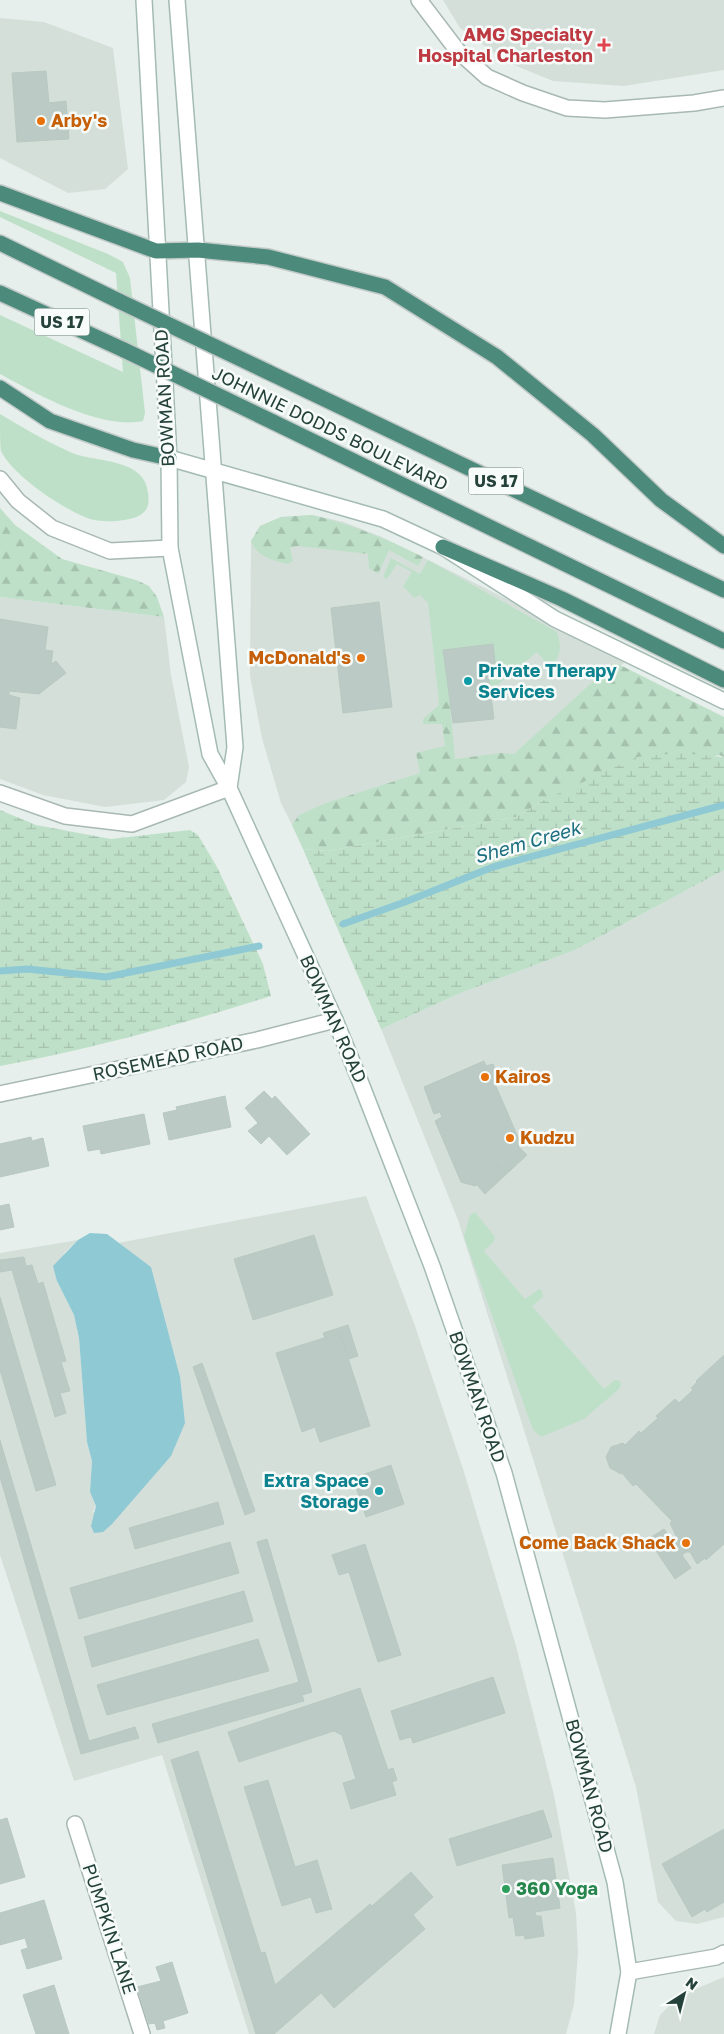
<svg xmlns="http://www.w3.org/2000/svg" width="724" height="2034" viewBox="0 0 724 2034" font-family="'Golos Text',sans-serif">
<defs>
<pattern id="forest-firs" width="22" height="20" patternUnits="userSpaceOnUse" patternTransform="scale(1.25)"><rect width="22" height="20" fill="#bfe0c8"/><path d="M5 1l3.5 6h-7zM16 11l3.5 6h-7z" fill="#a4c1ad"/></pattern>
<pattern id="wetland-marsh" width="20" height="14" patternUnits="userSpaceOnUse" patternTransform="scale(1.25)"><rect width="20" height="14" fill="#bfe0c8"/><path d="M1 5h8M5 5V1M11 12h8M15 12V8" fill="none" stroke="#a4c1ad"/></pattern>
</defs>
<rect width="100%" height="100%" fill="#e6efeb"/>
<path fill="#d4dfda" d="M443 0H724V70L624 86 553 81 507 62 460 28Z
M0 18 44 22 113 48 128 169 105 189 68 193 0 158Z
M312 515 344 522 382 537 628 659 520 761 450 774 292 825 281 803 262 738 250 676 251 541 260 526 281 517Z
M0 597 164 617 171 675 189 767 186 782 164 800 105 807 43 795 0 779Z
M724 870V1917L697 1924 676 1921 658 1902 636 1787 458 1220 381 1029 463 992 575 950Z
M366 1196 415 1326 464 1472 516 1646 554 1795 576 1913 578 1953 574 2004 566 2034H249L162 1755 74 1781 0 1555V1253L78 1240 64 1253 57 1281 74 1315 79 1338 87 1442 92 1461 90 1492 96 1506 92 1513 142 1488 171 1456 151 1267 118 1243Z
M724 1977V2034H654L660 2015 671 2004 698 1988Z"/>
<path fill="#bfe0c8" d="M0 211 108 254 123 262 130 278 145 413 143 421C100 430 37 394 0 374V315L123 372 116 273 0 217Z
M0 414C23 428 46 441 70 452 94 463 145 457 148 493 149 499 149 507 145 511 140 517 131 519 124 520 113 522 98 522 87 518 62 508 13 476 1 451 0 445 0 422 0 414Z
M391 558 420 574 428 560 557 632C562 648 561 655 551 668L537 652 490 691 488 671 496 670 493 644 444 650 449 692 442 689 438 693 428 603 420 595 414 598 403 586 412 572 397 564 387 579 383 577Z
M475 1212 495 1237 494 1241 484 1251 525 1299 539 1289 542 1291 543 1297 532 1306 604 1389 615 1380 620 1381 621 1385 619 1389 584 1419 543 1436H540L533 1430 464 1237 470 1215Z"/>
<path fill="url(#forest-firs)" d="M0 508 15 525 62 559 136 580 149 586 157 597 164 617 0 597Z
M312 515C351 524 387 539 423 557L418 566 389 550 378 574 369 568 368 554 298 546 290 548 293 561 288 564C273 561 256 556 251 541L260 526 281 517Z
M612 664H618L724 717V757L719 755 544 800 516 817 327 851 303 849 292 825 299 815 326 803 420 773 416 753 445 746 442 724H423V719L439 705 438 693 442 689 449 692 455 759 501 753 514 754Z"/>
<path fill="url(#wetland-marsh)" d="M679 753 724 757V870L575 950 463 992 381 1029 303 849 327 851 516 817 544 800 637 757Z
M0 810 36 825 111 839 190 830 198 835 217 867 263 964 271 996C182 1024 92 1049 0 1066Z"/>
<path fill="#8ec9d4" d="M90 1233 107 1234 151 1267 180 1377 185 1423 171 1456 112 1524 103 1532 94 1533 91 1526 96 1506 90 1492 92 1461 87 1442 79 1338 74 1315 57 1281 53 1266 78 1240Z"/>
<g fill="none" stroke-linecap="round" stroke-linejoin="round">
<path stroke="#8ec9d4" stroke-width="7" d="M343 924 405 902 493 867 724 805
M0 971 27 969 106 977 259 946"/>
</g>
<path fill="#bbcac4" stroke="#b8c9c2" d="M46 71 49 103 66 101 69 139 17 142 12 73Z
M379 602 392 707 343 713 331 608Z
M0 619 48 627 45 650 53 651 51 664 56 661 66 673 39 694 9 691V695L20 698 16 729 0 727Z
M493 644 496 670 488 671 494 719 453 723 443 650Z
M484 1061 486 1066 493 1064 501 1081 495 1084 521 1144 475 1186 461 1182 435 1121 442 1117 440 1112 434 1114 424 1087Z
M264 1091 272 1099 275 1096 310 1134 287 1155 269 1136 261 1144 248 1131 258 1123 245 1108Z
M225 1096 231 1127 169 1140 163 1113 177 1110 176 1107Z
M144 1114 150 1144 101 1154 100 1149 88 1151 83 1126Z
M31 1137 32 1141 43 1138 49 1166 0 1177V1144Z
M519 1147 527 1155 485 1194 477 1185Z
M9 1204 14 1227 0 1230V1206Z
M314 1235 333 1295 253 1320 234 1259Z
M24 1257 26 1266 32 1265 38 1284 43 1282 66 1361 61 1362 70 1391 60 1393 66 1413 55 1417 12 1270 0 1272V1260Z
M0 1297 56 1485 36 1491 0 1370Z
M348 1325 358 1356 349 1359 340 1333 325 1338 323 1333Z
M340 1333 370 1426 320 1442 315 1427 302 1432 276 1353Z
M724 1355V1544L706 1560 705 1558 697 1564 690 1552H686L677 1538 670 1523 672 1521 636 1484 633 1486 622 1473 621 1474 610 1468 606 1457 611 1447 623 1443 625 1445 639 1431 641 1433 658 1418 656 1416 675 1399 679 1403 693 1390 691 1388 697 1382 696 1381Z
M202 1363 255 1511 245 1515 193 1367Z
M0 1440 89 1741 135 1727 139 1738 81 1754 0 1477Z
M391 1465 404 1504 366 1517 353 1478Z
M218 1502 224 1524 135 1549 129 1528Z
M664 1529 672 1541 677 1538 686 1552 682 1555 691 1568 675 1579 648 1539Z
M267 1539 312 1692 302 1695 304 1701 158 1743 152 1724 299 1682 257 1542Z
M230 1542 239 1573 79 1619 70 1588Z
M365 1544 401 1655 378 1662 349 1572 339 1575 332 1555Z
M244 1591 253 1621 92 1667 84 1637Z
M258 1639 269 1671 107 1715 97 1685Z
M493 1677 505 1713 413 1743 411 1737 400 1740 391 1711Z
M360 1688 388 1770 393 1768 397 1780 392 1782 396 1795 351 1809 343 1783 356 1779 342 1735 334 1731 239 1762 228 1732Z
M198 1751 261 1953 265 1952 275 1985 370 1904 372 1906 411 1872 433 1897 413 1915 425 1929 334 2008 321 1993 274 2034H256L171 1760Z
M268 1780 295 1867 317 1860 332 1909 316 1913 311 1897 282 1906 244 1787Z
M543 1810 552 1837 457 1866 449 1839Z
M7 1818 25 1877 0 1884V1820Z
M724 1829V1902L707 1912 705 1909 692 1917 662 1864Z
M553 1858 560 1908 535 1912 536 1916H541L544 1936 525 1939 524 1935 516 1936 513 1917 509 1918 502 1865Z
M44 1900 62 1959 27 1969 21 1950 28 1948 25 1938 0 1945V1913Z
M172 1962 188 2013 163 2021 165 2028 157 2030 155 2023 149 2024 137 1987 161 1981 156 1967Z
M54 1985 69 2034H36L23 1995Z"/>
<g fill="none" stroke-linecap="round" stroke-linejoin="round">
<defs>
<path id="minor" d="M0 793 65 816 132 824 229 788
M0 1094 257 1040 335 1020
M75 1824 142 2034
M629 1972 716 1957 724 1953"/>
<path id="tertiary" d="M419 0 457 50 487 77 523 93 567 108 605 110 694 103 724 98
M0 479 18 501 52 528 110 551 170 548"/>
<path id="secondary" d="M144 0 169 458 170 548 210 754 229 788 335 1020 360 1081 432 1266 504 1473 615 1882 629 1972 618 2034
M177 0 235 747 229 788
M169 458 383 519 443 547 555 619 724 701"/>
<path id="trunk" d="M0 193 156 251 198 250 268 257 385 287 497 357 593 435 661 500 724 546
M0 243 121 302
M0 293 124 350
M268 372 724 590
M0 388 50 421 133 450 169 458
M273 422 724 641
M443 547 562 599 724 680"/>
</defs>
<use href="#minor" stroke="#a8b8b2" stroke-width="18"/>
<use href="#tertiary" stroke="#a8b8b2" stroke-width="18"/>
<use href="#secondary" stroke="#a4bbb3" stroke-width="18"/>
<use href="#trunk" stroke="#c2cac8" stroke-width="18"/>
<use href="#minor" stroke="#fff" stroke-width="15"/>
<use href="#tertiary" stroke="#fff" stroke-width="15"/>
<use href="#secondary" stroke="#fff" stroke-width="15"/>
<use href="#trunk" stroke="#4c8a7c" stroke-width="15"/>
<defs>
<path id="trunk-bridge" d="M121 302 268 372
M124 350 273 422"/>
</defs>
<use href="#trunk-bridge" stroke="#c2cac8" stroke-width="18" stroke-linecap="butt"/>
<use href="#trunk-bridge" stroke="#4c8a7c" stroke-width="15"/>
</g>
<path fill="#e0444e" stroke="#f7fbf9" stroke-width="2" d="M601.5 37.5h5v5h5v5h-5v5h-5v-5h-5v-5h5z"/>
<g fill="#e8710a" stroke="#f7fbf9" stroke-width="2">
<circle cx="41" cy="121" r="5"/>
<circle cx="361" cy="658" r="5"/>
<circle cx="485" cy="1077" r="5"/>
<circle cx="510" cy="1138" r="5"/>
<circle cx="686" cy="1543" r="5"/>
</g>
<g fill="#0f9aa8" stroke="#f7fbf9" stroke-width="2">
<circle cx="468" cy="681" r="5"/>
<circle cx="379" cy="1491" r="5"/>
</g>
<circle fill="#2e9e5b" stroke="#f7fbf9" stroke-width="2" cx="506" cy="1889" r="5"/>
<g text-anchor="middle" stroke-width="5" stroke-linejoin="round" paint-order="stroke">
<g fill="#f7fbf9" stroke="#637a73" stroke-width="1">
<rect x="34.5" y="308.5" width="55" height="27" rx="4"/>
<rect x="468.5" y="467.5" width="55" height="27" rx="4"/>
</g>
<g font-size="16" font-weight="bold" fill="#24423a">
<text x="62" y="328">US 17</text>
<text x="496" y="487">US 17</text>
</g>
<g font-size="18" font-weight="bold" fill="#be3a42" stroke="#f7fbf9" text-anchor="end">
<text x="593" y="41">AMG Specialty<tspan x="593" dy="21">Hospital Charleston</tspan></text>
</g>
<g font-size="18" font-weight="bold" fill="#c56008" stroke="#f7fbf9" text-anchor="start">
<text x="51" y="127">Arby's</text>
<text x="351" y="664" text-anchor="end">McDonald's</text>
<text x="495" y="1083">Kairos</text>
<text x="520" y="1144">Kudzu</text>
<text x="676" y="1549" text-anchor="end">Come Back Shack</text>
</g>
<g font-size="18" fill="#24423a" stroke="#f7fbf9">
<text transform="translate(165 398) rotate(-93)" y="6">BOWMAN ROAD</text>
<text transform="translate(330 429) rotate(26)" y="6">JOHNNIE DODDS BOULEVARD</text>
<text transform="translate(333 1019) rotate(66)" y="6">BOWMAN ROAD</text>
<text transform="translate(168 1059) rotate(-12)" y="6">ROSEMEAD ROAD</text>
<text transform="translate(477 1397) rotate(71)" y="6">BOWMAN ROAD</text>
<text transform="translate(589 1786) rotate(75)" y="6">BOWMAN ROAD</text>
<text transform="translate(109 1929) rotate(72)" y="6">PUMPKIN LANE</text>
</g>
<g font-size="18" font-weight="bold" fill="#0d838f" stroke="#f7fbf9" text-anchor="start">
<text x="478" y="677">Private Therapy<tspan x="478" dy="21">Services</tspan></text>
<text x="369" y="1487" text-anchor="end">Extra Space<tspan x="369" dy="21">Storage</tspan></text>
</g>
<g font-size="18" font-weight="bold" fill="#27864d" stroke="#f7fbf9" text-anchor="start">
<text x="516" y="1895">360 Yoga</text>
</g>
<g font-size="19" font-style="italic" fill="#1c6f80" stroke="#f7fbf9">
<text transform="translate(527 842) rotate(-16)" y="7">Shem Creek</text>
</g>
</g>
<g transform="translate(684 1994) rotate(36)" stroke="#f7fbf9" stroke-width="4" paint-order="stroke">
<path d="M0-4L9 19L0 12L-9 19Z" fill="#24423a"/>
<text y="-8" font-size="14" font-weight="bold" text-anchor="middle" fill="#24423a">N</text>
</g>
</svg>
